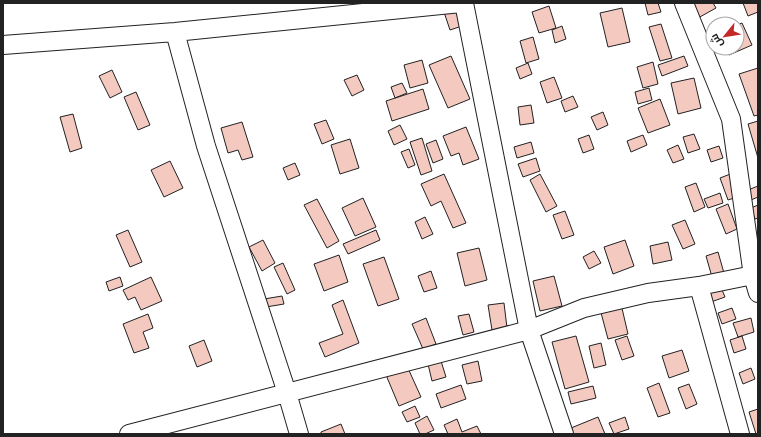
<svg xmlns="http://www.w3.org/2000/svg" width="761" height="437" viewBox="0 0 761 437" font-family="'Golos Text',Cairo,sans-serif">
<rect width="100%" height="100%" fill="#fff"/>
<path fill="#f3c9c0" stroke="#222" d="M645 3H658L661 12 648 15Z
M689 3H713L716 8 698 18Z
M743 3H758V12L748 16Z
M549 6 556 28 539 33 532 12Z
M455 7 462 26 450 30 444 12Z
M622 8 630 42 608 47 600 13Z
M742 23 752 45 729 55 726 48H737V25Z
M661 24 672 58 660 61 649 27Z
M562 26 566 39 555 43 552 30Z
M533 37 539 59 526 63 520 41Z
M451 56 470 99 448 108 429 65Z
M684 56 688 66 662 76 658 65Z
M422 60 428 83 410 88 404 65Z
M653 62 658 84 643 88 637 67Z
M528 63 532 74 520 79 516 68Z
M758 68V115L754 116 739 74Z
M112 70 122 92 110 98 99 76Z
M357 75 364 90 352 96 344 80Z
M554 77 562 98 547 103 540 82Z
M694 78 701 108 678 114 671 83Z
M402 83 407 93 395 98 391 87Z
M649 88 652 100 638 104 635 92Z
M423 89 429 109 392 121 386 101Z
M136 92 150 125 138 130 124 97Z
M573 96 578 107 565 112 561 101Z
M660 99 670 125 648 133 638 108Z
M531 105 534 123 520 125 518 107Z
M603 112 608 125 597 130 591 117Z
M73 114 82 148 70 152 60 117Z
M326 120 334 139 322 144 314 124Z
M758 121V158L748 124Z
M242 122 253 157 242 160 238 150 228 153 221 128Z
M400 125 407 139 394 145 388 131Z
M466 127 479 159 463 165 459 153 451 156 443 136Z
M694 134 700 149 688 153 683 137Z
M589 135 594 149 583 153 578 139Z
M643 135 647 145 631 152 627 141Z
M422 138 432 171 421 175 410 142Z
M350 139 359 168 340 174 331 145Z
M436 140 443 159 433 163 426 144Z
M531 142 534 153 517 158 514 147Z
M678 145 684 159 673 163 667 150Z
M719 146 723 158 711 162 707 150Z
M409 149 415 165 408 168 401 152Z
M536 158 540 171 523 177 518 164Z
M170 161 183 188 164 197 151 170Z
M295 163 300 175 288 180 283 168Z
M733 173 740 196 728 200 720 178Z
M444 174 466 223 453 228 441 201 431 206 421 184Z
M540 174 557 206 546 212 530 180Z
M696 183 705 207 694 212 685 187Z
M758 186V197L751 200 748 190Z
M720 193 723 203 708 208 704 199Z
M363 198 376 227 355 236 342 208Z
M317 199 339 241 327 248 304 205Z
M728 204 737 229 726 234 716 209Z
M758 205V218L755 219 751 208Z
M565 211 574 235 562 239 553 215Z
M425 217 433 234 422 239 415 222Z
M685 220 695 244 683 249 672 225Z
M128 230 142 262 130 267 116 235Z
M376 230 380 240 348 254 343 244Z
M263 240 275 263 262 271 249 247Z
M625 240 634 266 613 274 604 247Z
M668 242 672 260 653 264 650 246Z
M479 248 487 280 465 286 457 253Z
M594 251 601 263 589 269 583 257Z
M718 252 724 273 712 277 706 256Z
M339 255 348 282 324 291 314 264Z
M384 257 399 299 378 306 363 264Z
M283 263 295 290 287 294 274 267Z
M431 271 437 288 424 292 418 276Z
M554 276 562 306 540 311 533 281Z
M120 277 123 286 109 291 106 282Z
M151 277 162 301 141 310 135 297 128 300 123 290Z
M720 285 725 297 711 302 706 290Z
M282 296 284 304 266 307 264 299Z
M343 300 359 343 325 357 319 343 343 334 332 305Z
M504 303 507 328 492 330 488 305Z
M621 304 628 334 608 339 600 309Z
M732 308 736 319 722 324 718 313Z
M148 314 153 328 143 332 149 348 134 353 123 324Z
M469 314 474 332 463 335 458 316Z
M426 318 436 344 423 349 412 324Z
M751 318 754 332 738 337 733 323Z
M576 336 589 382 565 389 552 342Z
M627 336 634 356 622 360 615 340Z
M742 336 746 349 734 353 730 340Z
M204 340 212 361 197 367 189 346Z
M601 343 606 365 594 368 589 346Z
M682 350 689 371 669 378 662 356Z
M441 361 446 377 432 381 428 364Z
M478 361 482 381 467 384 462 365Z
M407 366 421 397 399 406 386 375Z
M751 368 755 379 743 384 739 373Z
M659 383 670 413 658 417 647 388Z
M689 384 697 404 686 409 678 388Z
M461 385 466 399 441 408 436 394Z
M593 386 596 398 571 404 568 392Z
M415 406 420 417 407 422 402 412Z
M758 409V434H756L749 412Z
M427 416 434 430 425 434H420L415 423Z
M598 417 605 434H573L571 428Z
M625 417 629 429 614 434 609 423Z
M457 419 462 432 477 426 481 434H448L444 425Z
M341 424 345 434H321V432Z"/>
<g fill="none" stroke-linecap="round" stroke-linejoin="round">
<defs>
<path id="street" d="M464 3 529 330 564 434
M684 3 731 119 753 276 758 293
M175 32 206 146 287 393 299 434
M3 45 175 32 461 3
M699 286 740 434
M129 434 529 330 584 308 648 293 699 286 758 274"/>
</defs>
<use href="#street" stroke="#222" stroke-width="20"/>
<use href="#street" stroke="#fff" stroke-width="18"/>
</g>
<rect width="761" height="437" fill="none" stroke="#222222" stroke-width="8"/>
<g transform="translate(725 36) rotate(240)"><circle r="19" fill="#ffffff" stroke="#a7a7a7"/>
<path d="M0-3L7 15L0 10L-7 15Z" fill="#c62828"/>
<text y="-6" font-size="11" font-weight="bold" text-anchor="middle" fill="#222222">ش</text>
</g>
</svg>
